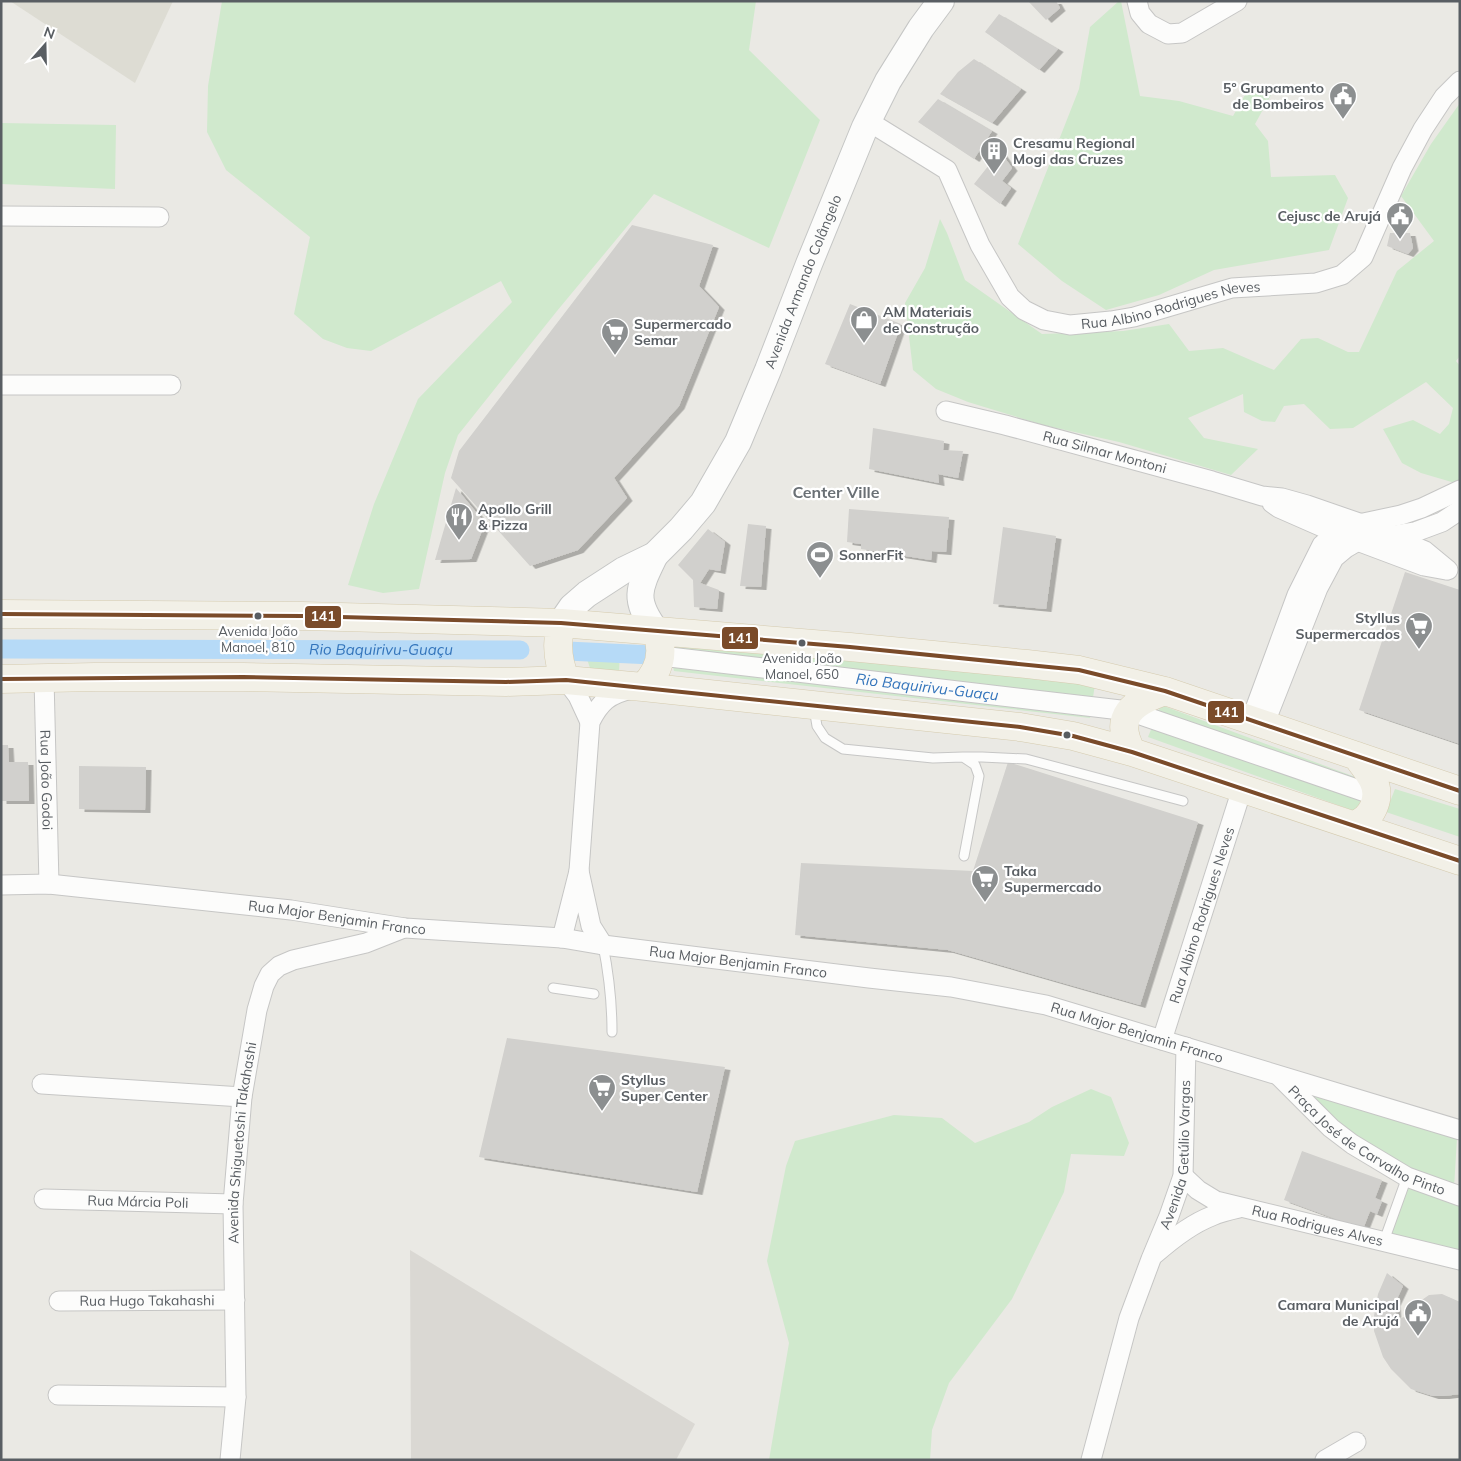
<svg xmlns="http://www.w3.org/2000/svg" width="1461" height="1461" viewBox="0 0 1461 1461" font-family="Mulish,sans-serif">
<defs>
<filter id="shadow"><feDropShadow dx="5.5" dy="3" stdDeviation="0" flood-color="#0004"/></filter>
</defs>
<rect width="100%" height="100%" fill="#eae9e4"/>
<path fill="#dad8d3" d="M410 1250 695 1424 676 1460H411Z"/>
<path fill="#dddcd3" d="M10 1H173L135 83Z"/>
<path fill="#d0e9cd" d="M222 1H756L749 50 820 120 769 248 654 194 557 311 458 435 445 473 419 589 383 593 348 585 374 504 418 399 512 302 501 281 371 351 347 348 323 339 294 314 310 237 226 170 207 132 208 86Z
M1119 1H1121L1140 96 1179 101 1233 116 1250 86 1271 95 1255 124 1268 141 1271 177 1335 175 1348 198 1329 250 1214 270 1159 295 1106 310 1062 281 1018 244 1079 89 1090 27Z
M1460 103V356L1456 361 1460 366V480L1455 483 1421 473 1402 463 1383 429 1413 420 1440 434 1449 424 1453 408 1426 382 1353 428 1330 429 1304 404 1284 406 1275 422 1262 421 1244 412 1243 394 1188 418 1204 438 1258 449 1231 475 1119 442 1043 425 968 402 936 389 913 370 905 303 925 268 940 219 947 233 965 280 1042 334 1123 331 1169 324 1189 351 1223 348 1274 370 1301 339 1318 338 1348 352H1359L1397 271 1434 241 1401 196 1431 144Z
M1 123 116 125 115 189 1 184Z
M678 639 1095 684 1090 718 674 671 670 653Z
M593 648 620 651 619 672 591 671 587 659Z
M1161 705 1366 781 1357 812 1148 737Z
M1395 789 1460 809V837L1386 812Z
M1091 1089 1111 1097 1129 1143 1124 1156 1071 1154 1064 1192 1012 1299 949 1383 932 1430 930 1460H769L789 1343 767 1261 786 1166 795 1141 894 1115 942 1118 975 1143 1029 1122 1052 1107Z
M1304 1091 1457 1138 1454 1188 1414 1175 1352 1140Z
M1409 1185 1460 1202V1253L1390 1235Z"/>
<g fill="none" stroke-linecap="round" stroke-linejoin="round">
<g stroke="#b6daf7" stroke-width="19">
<path id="s1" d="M1 649 520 650"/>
<path d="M567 651 652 655"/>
</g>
</g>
<path fill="#d1d0cd" filter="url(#shadow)" d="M1028 1H1056L1060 8 1046 20Z
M999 14 1058 49 1039 70 985 32Z
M974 59 1021 89 992 123 940 94 958 72Z
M938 99 992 131 974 159 918 122Z
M1000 151 1012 168 1002 181 1011 188 1000 204 974 184Z
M632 225 713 245 699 286 719 307 679 406 614 478 627 498 578 550 530 566 451 478 459 451Z
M1390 233H1410L1413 248 1408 254 1387 246Z
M850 304 901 324 880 384 825 364Z
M873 428 944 441 943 450 963 451 958 478 938 474 939 483 869 469Z
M456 488 485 523 471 559 435 560Z
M849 509 949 517 946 552 932 551 931 560 861 549V544L847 542Z
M748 524 766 526 761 587 740 586Z
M1003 527 1056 536 1046 609 993 604Z
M708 529 725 542 720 571 709 569 700 583 719 590 717 609 694 607 693 580 678 565Z
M1405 572 1460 590V744L1359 710Z
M1 745H8L9 762H28L29 801H1Z
M1008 762 1198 822 1140 1005 948 950 795 935 801 863 973 871Z
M79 766 146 767 145 810 79 809Z
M507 1038 725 1067 697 1192 479 1157Z
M1302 1151 1382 1180 1375 1198 1382 1201 1377 1214 1370 1211 1363 1229 1284 1200Z
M1387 1273 1403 1286 1395 1303 1396 1319 1413 1315 1419 1302 1429 1295 1442 1294 1460 1302V1348L1458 1349 1460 1352V1394L1444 1396H1433L1411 1389 1391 1369 1383 1357 1374 1331V1316L1378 1294Z"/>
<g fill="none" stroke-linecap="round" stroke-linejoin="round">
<defs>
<path id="lane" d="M814 708 817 726 825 738 843 749 933 758 963 757 975 765 979 776 964 856
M963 757H982L1026 759 1183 801
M603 945C609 975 612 1002 612 1032
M553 988 594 994
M1384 1241 1407 1177"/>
<g id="street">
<path d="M1137 1 1140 13 1149 24 1168 34 1182 33 1237 1"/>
<path id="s2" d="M868 121 947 170 980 245 1010 297 1024 310 1044 320 1070 325 1111 321 1134 317 1232 288 1316 283 1342 275 1363 257 1402 168 1423 129 1444 97 1460 81"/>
<path d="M1 216 159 217"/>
<path d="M1 385H171"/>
<path id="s3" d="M946 411 1005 425 1212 481 1262 496 1282 498 1307 505 1362 524 1425 551 1448 570"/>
<path d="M1272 503 1279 508 1336 533 1424 566 1446 570"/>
<path id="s4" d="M661 656 1129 711 1377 796"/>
<path id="s5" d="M44 678 49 884"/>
<path d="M566 680 578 696 590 722"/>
<path d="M1251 720 1297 595 1322 545 1336 533 1354 525 1401 515 1422 508 1460 490"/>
<path d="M1264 725 1318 588 1334 558 1346 548 1358 541 1415 532 1442 522 1460 510"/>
<path d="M579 871 590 722C600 702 609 694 632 689"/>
<path id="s6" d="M1 885 49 884 291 910 405 928 562 938 603 945 869 978 951 987 1046 1005 1460 1130"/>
<path d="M562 938 579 871 591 926 603 945"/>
<path id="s7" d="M1162 1040 1242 789"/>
<path id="s8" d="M1280 1077 1331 1128 1352 1144 1407 1177 1460 1196"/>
<path d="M42 1084 242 1097"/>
<path id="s9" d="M1183 1176 1198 1190 1216 1201 1460 1260"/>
<path id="s10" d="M44 1199 233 1204"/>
<path d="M1155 1254C1172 1239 1191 1224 1212 1216 1221 1212 1230 1210 1239 1208"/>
<path id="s11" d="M59 1301 235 1300"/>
<path d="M58 1395 236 1397"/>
<path id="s12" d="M230 1460 236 1397 233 1204 242 1097 257 1010 264 986 270 974 279 966 293 960 366 943 404 928"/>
<path id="s13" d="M1091 1460 1129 1318 1151 1259 1169 1216 1183 1176 1186 1047"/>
<path d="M1325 1460 1356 1442"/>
</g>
<g id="secondary">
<path d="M655 555C639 588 632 599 656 631"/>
<path id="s14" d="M561 623 572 607 587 594 624 570 655 555 681 529 703 503 738 442 768 370 809 264 865 127 888 81 921 28 941 1"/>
</g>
<path id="primary" d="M1 614 303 616 561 623 850 647 1027 664 1079 670 1165 691 1460 791
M561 623C556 643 557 661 566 680
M1 679 95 677H243L506 682 566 680 643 687 1020 727 1073 736 1132 752 1460 861
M643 687C660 671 665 652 656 631
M1132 752C1112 716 1133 702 1165 691
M1353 825C1372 820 1382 798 1373 780 1369 772 1362 764 1357 756"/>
</defs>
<use href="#lane" stroke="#c6c6c5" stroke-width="11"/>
<use href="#street" stroke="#c6c6c5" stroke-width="21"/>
<use href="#secondary" stroke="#c5c6c5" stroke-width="28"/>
<use href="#primary" stroke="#d5cbaf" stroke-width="29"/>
<use href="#lane" stroke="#fcfcfb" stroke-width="9"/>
<use href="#street" stroke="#fcfcfb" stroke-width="19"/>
<use href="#secondary" stroke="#fcfcfb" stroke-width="26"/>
<use href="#primary" stroke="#f2f0e7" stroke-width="28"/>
<defs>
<path id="bus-1" d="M1 614 303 616 561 623 850 647 1079 670 1165 691 1460 791
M1 679 243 677 506 682 566 680 1020 727 1073 736 1132 752 1460 861"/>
</defs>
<use href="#bus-1" stroke="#fff" stroke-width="8"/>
<use href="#bus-1" stroke="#7a4b2a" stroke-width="4"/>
</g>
<defs>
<symbol id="civic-pin" viewBox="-11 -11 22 30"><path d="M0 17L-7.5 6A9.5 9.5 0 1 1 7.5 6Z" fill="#8c8f90" stroke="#fff"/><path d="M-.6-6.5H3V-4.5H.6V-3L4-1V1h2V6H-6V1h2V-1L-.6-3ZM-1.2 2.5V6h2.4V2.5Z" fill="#fff"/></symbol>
<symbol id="building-pin" viewBox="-11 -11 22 30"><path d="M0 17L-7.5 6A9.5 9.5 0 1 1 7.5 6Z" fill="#8c8f90" stroke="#fff"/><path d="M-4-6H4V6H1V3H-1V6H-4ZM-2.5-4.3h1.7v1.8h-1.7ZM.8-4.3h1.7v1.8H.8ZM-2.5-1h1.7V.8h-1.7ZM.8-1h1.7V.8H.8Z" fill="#fff"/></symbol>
<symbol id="shop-pin" viewBox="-11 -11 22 30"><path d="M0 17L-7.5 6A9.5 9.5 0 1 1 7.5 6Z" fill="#8c8f90" stroke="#fff"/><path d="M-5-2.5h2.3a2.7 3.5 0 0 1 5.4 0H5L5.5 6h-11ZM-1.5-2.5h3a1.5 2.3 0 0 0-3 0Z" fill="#fff"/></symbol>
<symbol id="supermarket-pin" viewBox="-11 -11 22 30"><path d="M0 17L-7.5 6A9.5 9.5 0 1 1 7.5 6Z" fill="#8c8f90" stroke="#fff"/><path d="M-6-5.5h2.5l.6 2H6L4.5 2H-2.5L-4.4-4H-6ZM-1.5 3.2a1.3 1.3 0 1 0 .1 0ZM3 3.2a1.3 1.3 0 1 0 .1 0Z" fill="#fff"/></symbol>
<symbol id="restaurant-pin" viewBox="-11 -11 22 30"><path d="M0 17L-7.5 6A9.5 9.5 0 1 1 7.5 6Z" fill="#8c8f90" stroke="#fff"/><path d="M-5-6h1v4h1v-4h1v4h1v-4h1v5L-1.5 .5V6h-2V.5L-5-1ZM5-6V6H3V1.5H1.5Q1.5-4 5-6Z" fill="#fff"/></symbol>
<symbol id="stadium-pin" viewBox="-11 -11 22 30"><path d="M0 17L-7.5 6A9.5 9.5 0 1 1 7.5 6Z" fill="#8c8f90" stroke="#fff"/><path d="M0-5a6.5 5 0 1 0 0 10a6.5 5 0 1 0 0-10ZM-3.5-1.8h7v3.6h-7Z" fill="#fff"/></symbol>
</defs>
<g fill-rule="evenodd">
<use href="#civic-pin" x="1327" y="80" width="32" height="43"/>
<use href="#building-pin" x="978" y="135" width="32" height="43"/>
<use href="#civic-pin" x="1384" y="200" width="32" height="43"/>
<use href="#shop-pin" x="848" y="304" width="32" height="43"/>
<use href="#supermarket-pin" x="599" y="316" width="32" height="43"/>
<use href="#restaurant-pin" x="443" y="501" width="32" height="43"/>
<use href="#stadium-pin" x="804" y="539" width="32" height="43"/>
<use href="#supermarket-pin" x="1403" y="610" width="32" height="43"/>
<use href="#supermarket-pin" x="969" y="863" width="32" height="43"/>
<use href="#supermarket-pin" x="586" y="1072" width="32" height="43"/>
<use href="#civic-pin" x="1402" y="1297" width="32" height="43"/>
</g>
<g fill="#595e63" stroke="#fff" stroke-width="2">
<circle cx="258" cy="616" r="4.5"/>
<circle cx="802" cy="643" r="4.5"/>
<circle cx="1067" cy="735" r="4.5"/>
</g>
<g text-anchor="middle" stroke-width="4.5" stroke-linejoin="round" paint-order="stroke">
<g font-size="13" fill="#595e63" stroke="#fff">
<text x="258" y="636">Avenida João<tspan x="258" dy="16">Manoel, 810</tspan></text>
<text x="802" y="663">Avenida João<tspan x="802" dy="16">Manoel, 650</tspan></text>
</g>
<g font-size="14" font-weight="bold" fill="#595e63" stroke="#fff" text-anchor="start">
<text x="1324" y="93" text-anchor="end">5º Grupamento<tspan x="1324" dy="16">de Bombeiros</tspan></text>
<text x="1013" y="148">Cresamu Regional<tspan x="1013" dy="16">Mogi das Cruzes</tspan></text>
<text x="1381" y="221" text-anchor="end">Cejusc de Arujá</text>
<text x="883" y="317">AM Materiais<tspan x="883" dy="16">de Construção</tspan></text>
<text x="634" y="329">Supermercado<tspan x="634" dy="16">Semar</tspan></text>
<text x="478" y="514">Apollo Grill<tspan x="478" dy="16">&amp; Pizza</tspan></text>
<text x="839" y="560">SonnerFit</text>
<text x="1400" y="623" text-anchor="end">Styllus<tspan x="1400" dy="16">Supermercados</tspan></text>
<text x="1004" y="876">Taka<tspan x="1004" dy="16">Supermercado</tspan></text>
<text x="621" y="1085">Styllus<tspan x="621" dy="16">Super Center</tspan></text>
<text x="1399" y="1310" text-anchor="end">Camara Municipal<tspan x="1399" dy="16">de Arujá</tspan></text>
</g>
<g font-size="14" fill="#595e63" stroke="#fff">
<text dy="5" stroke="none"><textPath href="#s14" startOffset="432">Avenida Armando Colângelo</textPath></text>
<text dy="5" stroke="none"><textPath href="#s2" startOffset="406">Rua Albino Rodrigues Neves</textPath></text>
<text dy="5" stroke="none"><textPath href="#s3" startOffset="164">Rua Silmar Montoni</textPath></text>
<text dy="5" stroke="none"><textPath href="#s5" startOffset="102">Rua João Godoi</textPath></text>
<text dy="5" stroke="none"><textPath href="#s7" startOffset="131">Rua Albino Rodrigues Neves</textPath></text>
<text dy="5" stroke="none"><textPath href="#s6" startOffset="338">Rua Major Benjamin Franco</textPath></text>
<text dy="5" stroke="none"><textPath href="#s6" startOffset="742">Rua Major Benjamin Franco</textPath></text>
<text dy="5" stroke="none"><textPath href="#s6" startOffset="1148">Rua Major Benjamin Franco</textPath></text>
<text dy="5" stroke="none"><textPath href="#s8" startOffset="109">Praça José de Carvalho Pinto</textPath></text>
<text dy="5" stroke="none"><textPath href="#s12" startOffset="318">Avenida Shiguetoshi Takahashi</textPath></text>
<text dy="5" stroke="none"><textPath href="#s13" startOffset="319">Avenida Getúlio Vargas</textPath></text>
<text dy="5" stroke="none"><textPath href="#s10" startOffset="94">Rua Márcia Poli</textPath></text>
<text dy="5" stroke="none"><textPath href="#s9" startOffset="146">Rua Rodrigues Alves</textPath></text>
<text dy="5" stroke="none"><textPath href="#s11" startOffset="88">Rua Hugo Takahashi</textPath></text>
</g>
<g font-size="15" font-style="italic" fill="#3374bb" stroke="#fff">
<text dy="5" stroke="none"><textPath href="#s1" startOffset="380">Rio Baquirivu-Guaçu</textPath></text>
<text dy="5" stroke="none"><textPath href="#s4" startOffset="268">Rio Baquirivu-Guaçu</textPath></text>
</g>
<g font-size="16" font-weight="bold" fill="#6a7075" stroke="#fff">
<text x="836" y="498">Center Ville</text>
</g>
</g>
<g stroke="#fff" stroke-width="2">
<rect x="304" y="605" width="38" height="24" rx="5" fill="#7a4b2a"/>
<rect x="721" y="626" width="38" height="24" rx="5" fill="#7a4b2a"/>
<rect x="1207" y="700" width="38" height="24" rx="5" fill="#7a4b2a"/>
</g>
<g font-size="14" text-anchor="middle" font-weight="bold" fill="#fff">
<text x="323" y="621">141</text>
<text x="740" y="643">141</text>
<text x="1226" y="717">141</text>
</g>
<rect width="1461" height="1461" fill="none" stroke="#595e63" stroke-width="5"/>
<g transform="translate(45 45) rotate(20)" stroke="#ffffff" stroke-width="4" paint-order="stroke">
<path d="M0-4L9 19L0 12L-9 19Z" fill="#595e63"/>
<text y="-8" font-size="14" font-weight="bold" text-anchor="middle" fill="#595e63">N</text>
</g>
</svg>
